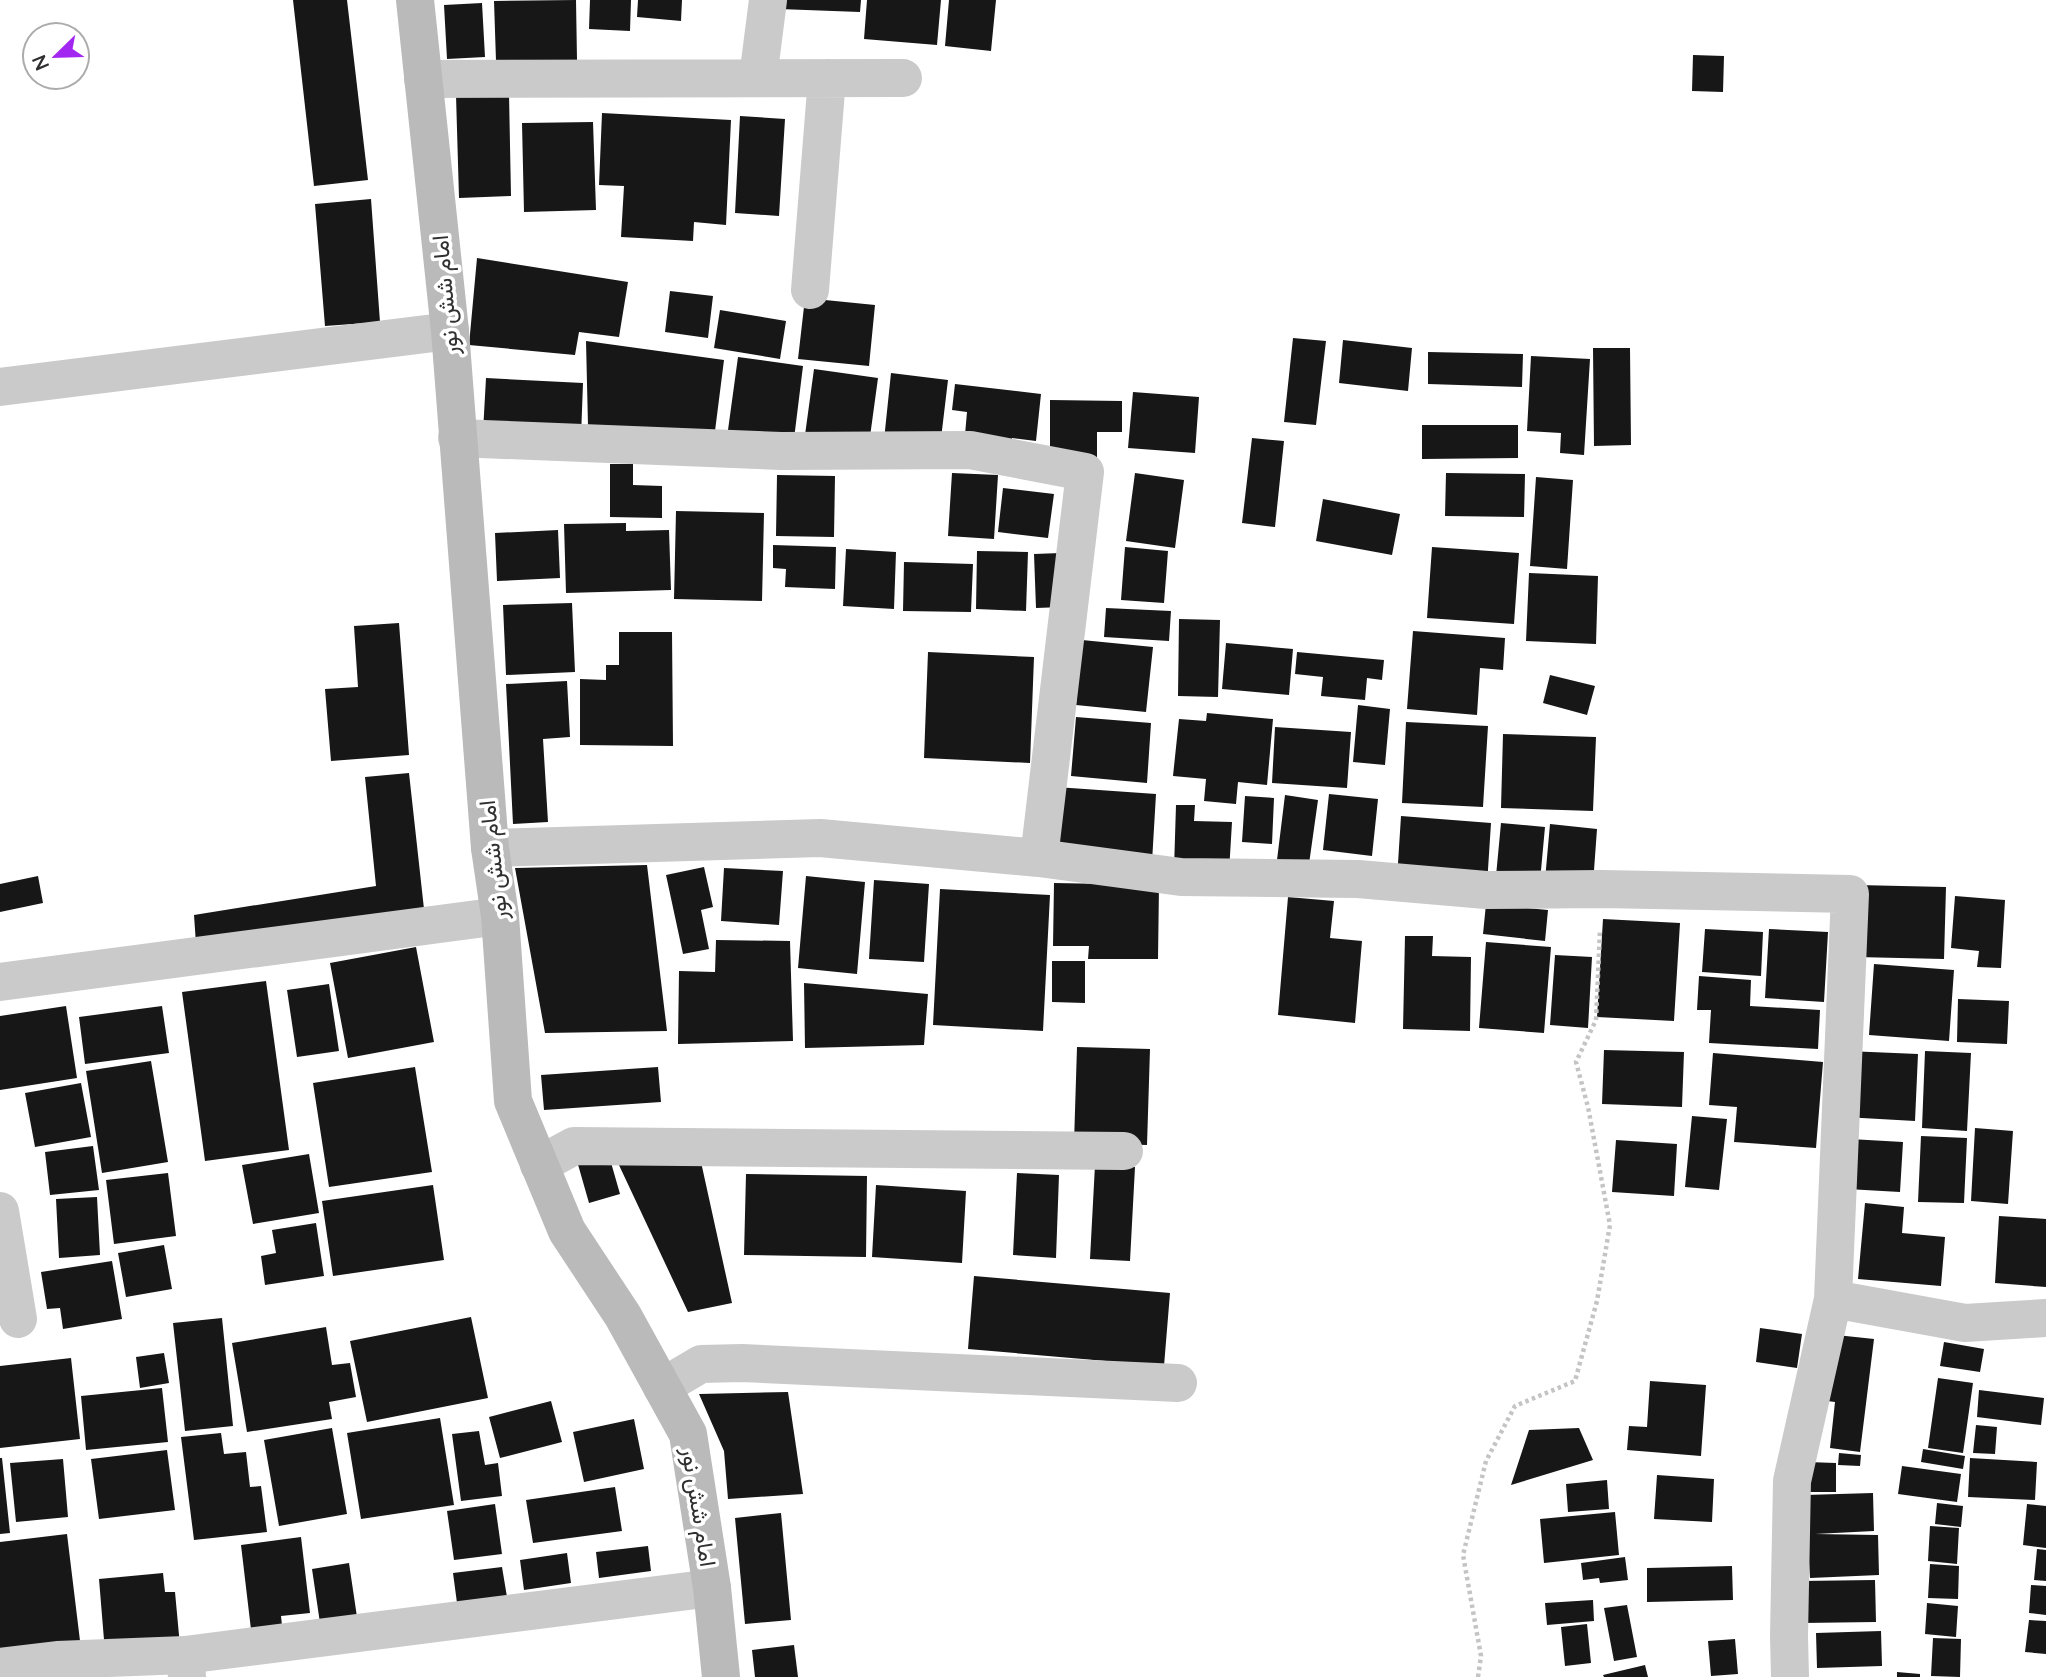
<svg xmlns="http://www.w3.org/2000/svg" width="2046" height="1677" viewBox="0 0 2046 1677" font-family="Lato,Vazirmatn,sans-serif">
<rect width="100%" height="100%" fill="#fff"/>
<path fill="#171717" d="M293 0H347L368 180 314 186Z
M576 0 577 60 496 61 494 1Z
M590 0H631L630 31 589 29Z
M638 0H682L681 21 637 17Z
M780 0H861L860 12 779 9Z
M867 0H941L937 45 864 39Z
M949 0H996L991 51 945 46Z
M482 3 485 57 447 59 444 5Z
M1693 55 1724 56 1723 92 1692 91Z
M509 94 511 196 459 198 456 95Z
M602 113 731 120 726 225 694 222 693 241 621 237 624 186 599 185Z
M740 116 785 119 779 216 735 213Z
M593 122 596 210 524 212 522 123Z
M371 199 380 322 325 326 315 204Z
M477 258 628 282 619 337 579 332 575 355 469 345Z
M670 291 713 296 708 338 665 332Z
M805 298 875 305 869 366 798 359Z
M720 310 786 321 780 359 714 348Z
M1293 338 1326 341 1316 425 1284 422Z
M1343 340 1412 348 1408 391 1339 383Z
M586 341 724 360 715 431 588 426Z
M1593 348H1630L1631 445 1594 446Z
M1428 352 1523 354 1522 387 1428 384Z
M1531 356 1590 359 1584 455 1560 453 1561 433 1527 431Z
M738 357 803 366 794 439 728 430Z
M814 369 878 378 869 444 805 435Z
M891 373 948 380 940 447 884 440Z
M486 378 583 383 581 437 483 432Z
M955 384 1041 394 1036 441 1012 438 1010 451 964 446 967 412 952 410Z
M1133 392 1199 397 1195 453 1128 448Z
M1050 400 1122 401V432H1097V463L1050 462Z
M1422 425H1518V458L1422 459Z
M1252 438 1284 441 1275 527 1242 523Z
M610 464H633V485L662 486V518L610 517Z
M952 473 998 475 994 539 948 536Z
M1135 473 1184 480 1175 548 1126 541Z
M1446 473 1525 474 1524 517 1445 516Z
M777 475 835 476 834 537 776 536Z
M1536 477 1573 480 1567 569 1530 566Z
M1003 488 1054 494 1048 538 998 532Z
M1323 499 1400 514 1392 555 1316 541Z
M676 511 764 513 762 601 674 599Z
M626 523V531L669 530 671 590 566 593 564 524Z
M558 530 560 578 497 581 495 533Z
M773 545 836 547 835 589 785 587 786 569 773 568Z
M1125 547 1168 551 1164 603 1121 600Z
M1432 547 1519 553 1514 624 1427 618Z
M846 549 896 552 894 609 843 606Z
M977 551 1028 552 1026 611 976 609Z
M1061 553 1063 607 1036 608 1034 554Z
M904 562 973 564 971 612 903 611Z
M1529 573 1598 576 1596 644 1526 641Z
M572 603 575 672 506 675 503 605Z
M1106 608 1171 611 1169 641 1104 637Z
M1179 619 1220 620 1218 697 1178 696Z
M399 623 409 755 331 761 325 689 358 687 354 626Z
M1413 631 1505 638 1503 670 1480 668 1477 715 1407 709Z
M619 632H672L673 746 580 745V679L606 680V665H619Z
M1082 640 1153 647 1146 712 1076 705Z
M1226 643 1293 649 1289 695 1222 689Z
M928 652 1034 657 1030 763 924 758Z
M1297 652 1384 660 1382 680 1367 678 1365 700 1321 696 1323 677 1295 674Z
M1550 675 1595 686 1587 715 1543 703Z
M567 681 570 737 543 739 548 822 513 824 506 684Z
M1358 705 1390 709 1385 765 1353 762Z
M1207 713 1273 719 1267 785 1238 782 1236 804 1204 801 1206 779 1173 776 1179 719 1206 721Z
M1076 717 1151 723 1147 783 1071 776Z
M1406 722 1488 726 1483 807 1402 803Z
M1275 727 1351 732 1347 788 1272 783Z
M1503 734 1596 737 1593 811 1501 808Z
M409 773 424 909 196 944 194 915 376 886 365 777Z
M1056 787 1156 794 1152 862 1052 855Z
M1329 794 1378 799 1372 856 1323 850Z
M1285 795 1318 800 1309 864 1277 860Z
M1245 796 1274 798 1272 844 1242 842Z
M1176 805H1195L1194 821 1232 822 1229 872 1174 869Z
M1401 816 1491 823 1487 885 1397 879Z
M1501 823 1545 827 1540 881 1496 876Z
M1550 824 1597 829 1593 884 1545 880Z
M647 865 667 1031 545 1033 515 868Z
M704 867 713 907 701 910 709 949 683 954 666 875Z
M724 868 783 871 779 925 721 921Z
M38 876 43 903 0 912V884Z
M806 876 865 882 857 974 798 968Z
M874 880 929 884 924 962 869 959Z
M1054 883 1159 885 1158 959H1088L1089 946H1053Z
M1857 885 1946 887 1944 959 1856 957Z
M940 889 1050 895 1043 1031 933 1025Z
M1955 896 2005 900 2001 968 1977 967 1979 951 1951 948Z
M1288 897 1334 901 1330 938 1362 941 1355 1023 1278 1015Z
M1486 904 1548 910 1545 941 1483 934Z
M1603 919 1680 923 1674 1021 1597 1017Z
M1705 929 1763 932 1761 976 1702 972Z
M1769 929 1828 932 1824 1002 1765 998Z
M1405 936H1433L1432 956 1471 957 1470 1031 1403 1029Z
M716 940 790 941 793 1041 678 1044 679 971 715 972Z
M1486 942 1551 947 1544 1033 1479 1028Z
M416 947 434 1042 348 1058 330 963Z
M1555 955 1592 957 1588 1028 1550 1025Z
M1052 961H1085V1003L1052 1002Z
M1874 964 1954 970 1949 1041 1869 1035Z
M1699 976 1751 980 1750 1006 1820 1010 1818 1049 1709 1043 1711 1010H1697Z
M266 981 289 1150 205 1161 182 992Z
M804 983 928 994 924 1045 805 1048Z
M329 984 339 1051 297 1057 287 990Z
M1958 999 2009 1001 2007 1044 1957 1042Z
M66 1006 77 1078 0 1090V1016Z
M162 1006 169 1053 85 1064 79 1017Z
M1077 1047 1150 1049 1147 1145 1074 1143Z
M1604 1050 1684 1052 1682 1107 1602 1104Z
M1847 1051 1918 1054 1915 1121 1844 1117Z
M1925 1051 1971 1053 1967 1131 1922 1128Z
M1713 1053 1823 1062 1816 1148 1734 1142 1737 1107 1709 1105Z
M151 1061 168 1162 102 1173 86 1071Z
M415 1067 432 1172 329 1187 313 1083Z
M658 1067 661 1102 544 1110 541 1075Z
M81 1083 91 1137 35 1147 25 1093Z
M1692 1116 1727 1119 1719 1190 1685 1187Z
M1975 1128 2013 1131 2008 1204 1971 1201Z
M1921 1136 1967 1138 1964 1203 1918 1202Z
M1850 1139 1903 1142 1900 1192 1847 1189Z
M1616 1140 1677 1144 1674 1196 1612 1192Z
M93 1146 99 1190 50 1195 45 1152Z
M608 1152 620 1194 589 1203 577 1161Z
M309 1154 319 1213 253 1224 242 1165Z
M701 1162 732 1303 688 1312 618 1163Z
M1095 1165 1135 1167 1130 1261 1090 1259Z
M168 1173 176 1236 114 1244 106 1180Z
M1017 1173 1059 1175 1056 1258 1013 1255Z
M746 1174 867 1176 866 1257 744 1255Z
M433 1185 444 1260 333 1276 322 1201Z
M876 1185 966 1191 962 1263 872 1257Z
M97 1197 100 1255 59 1258 56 1199Z
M1865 1203 1904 1207 1902 1233 1945 1237 1941 1286 1858 1279Z
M1999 1216 2046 1219V1287L1995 1283Z
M316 1223 324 1276 265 1285 261 1256 276 1253 272 1230Z
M164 1245 172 1289 126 1297 118 1253Z
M112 1261 122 1319 63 1329 60 1308 47 1309 41 1272Z
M974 1276 1170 1293 1164 1366 968 1349Z
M471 1317 488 1398 367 1422 350 1341Z
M222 1318 233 1426 185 1431 173 1323Z
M326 1327 332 1365 350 1363 356 1397 329 1402 332 1419 247 1432 232 1343Z
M1760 1328 1802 1334 1797 1368 1756 1362Z
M1827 1334 1874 1339 1860 1452 1830 1448 1835 1402 1819 1400Z
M1944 1342 1984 1349 1980 1372 1940 1366Z
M164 1353 169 1383 140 1388 136 1357Z
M71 1358 80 1439 0 1448V1366Z
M1938 1378 1973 1383 1963 1453 1928 1448Z
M1650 1381 1706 1385 1701 1456 1627 1450 1629 1426 1647 1427Z
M162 1388 168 1442 86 1450 81 1396Z
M1979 1390 2044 1398 2041 1425 1977 1417Z
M788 1392 803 1494 728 1499 724 1451 699 1394Z
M551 1401 562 1442 500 1458 489 1417Z
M440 1418 454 1505 361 1519 347 1433Z
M634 1419 644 1469 584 1482 573 1432Z
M1976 1425 1997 1427 1995 1454 1973 1453Z
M332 1428 347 1514 279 1526 264 1440Z
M1579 1428 1593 1460 1511 1485 1529 1430Z
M479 1431 485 1465 498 1463 502 1496 461 1501 452 1434Z
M221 1433 224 1454 246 1452 250 1487 261 1486 267 1532 194 1540 181 1437Z
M1923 1449 1965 1456 1963 1469 1921 1462Z
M167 1450 175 1510 99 1519 91 1459Z
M1839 1453 1861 1455 1860 1466 1838 1465Z
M0 1458H2L10 1533 0 1534Z
M1970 1458 2037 1462 2035 1500 1968 1497Z
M63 1459 68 1517 16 1522 10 1463Z
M1807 1462 1836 1463V1492H1808Z
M1902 1466 1961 1474 1957 1502 1898 1494Z
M1657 1475 1714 1479 1712 1522 1654 1519Z
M1607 1480 1609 1509 1568 1512 1566 1484Z
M615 1487 622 1531 533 1543 526 1500Z
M1873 1493 1874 1531 1815 1534 1878 1535 1879 1575 1810 1578 1805 1495Z
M1937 1503 1963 1506 1961 1527 1935 1524Z
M495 1504 502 1554 454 1560 447 1511Z
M2027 1504 2046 1506V1548L2023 1545Z
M1615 1512 1619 1555 1544 1563 1540 1519Z
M781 1513 791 1620 745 1624 735 1518Z
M1930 1526 1959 1528 1957 1564 1928 1561Z
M67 1534 81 1649 0 1659V1542Z
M301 1537 310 1613 281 1616 283 1635 252 1638 241 1545Z
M648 1546 651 1571 599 1578 596 1552Z
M2037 1549 2046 1550V1581L2034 1580Z
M567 1553 571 1583 524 1590 520 1560Z
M1625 1557 1628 1580 1600 1583 1599 1578 1583 1580 1581 1563Z
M349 1563 357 1617 320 1623 312 1569Z
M1930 1564 1959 1566 1958 1599 1928 1598Z
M1732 1566 1733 1600 1647 1602V1568Z
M502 1567 507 1597 457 1603 453 1573Z
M163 1573 165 1592H175L180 1646 105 1652 99 1579Z
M1875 1580 1876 1622 1802 1623 1801 1581Z
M2031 1585 2046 1586V1615L2029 1613Z
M1593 1600 1594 1621 1547 1625 1545 1603Z
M1927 1603 1958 1606 1956 1637 1925 1634Z
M1627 1605 1637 1657 1614 1661 1604 1608Z
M2029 1620 2046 1621V1654L2025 1652Z
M1587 1624 1591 1663 1565 1666 1561 1627Z
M1881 1631 1882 1666 1817 1668 1816 1633Z
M1933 1638 1961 1639 1960 1677 1931 1676Z
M1735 1639 1738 1674 1711 1676 1708 1641Z
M794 1645 798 1677H755L752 1650Z
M1645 1665 1648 1677H1604L1603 1675Z
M1897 1672 1920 1674V1677H1897Z"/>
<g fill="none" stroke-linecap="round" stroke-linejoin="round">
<path stroke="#c4c4c4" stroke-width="4.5" stroke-dasharray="3.5 3.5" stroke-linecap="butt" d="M1478 1677 1481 1656 1463 1555 1486 1461 1515 1406 1575 1381 1597 1301 1610 1225 1588 1107 1576 1062 1596 1020 1600 930"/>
<path stroke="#cacaca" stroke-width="38" d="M758 78 768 0
M423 79 903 78
M810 290 827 78
M0 387 450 331
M457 438 781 451 970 450 1085 472 1039 858
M490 848 820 838 1039 858 1181 877 1358 879 1486 890 1602 889 1850 894 1833 1299 1792 1481 1789 1636 1790 1677
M0 982 500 916
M539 1165 574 1146 1124 1151
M0 1211 18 1319
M1833 1299 1965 1323 2046 1318
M662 1387 701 1364 742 1363 1178 1383
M0 1667 57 1660 185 1655
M187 1677 185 1655 712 1588"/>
<path stroke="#bababa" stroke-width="38" d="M415 0 450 331 490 848 500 916 513 1101 567 1231 623 1316 688 1434 712 1588 721 1677"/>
</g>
<g text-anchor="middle" stroke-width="7" stroke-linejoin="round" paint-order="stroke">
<g font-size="23" fill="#303030" stroke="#fff">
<text transform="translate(445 295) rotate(-95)" y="8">امام شش نور</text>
<text transform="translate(493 860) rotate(-96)" y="8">امام شش نور</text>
<text transform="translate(699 1507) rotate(81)" y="8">امام شش نور</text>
</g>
</g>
<g transform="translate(56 56) rotate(247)"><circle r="33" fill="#ffffff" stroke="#acacac" stroke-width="2"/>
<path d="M0-5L12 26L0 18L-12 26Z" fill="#a228f1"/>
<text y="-10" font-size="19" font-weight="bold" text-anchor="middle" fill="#303030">N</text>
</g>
</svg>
